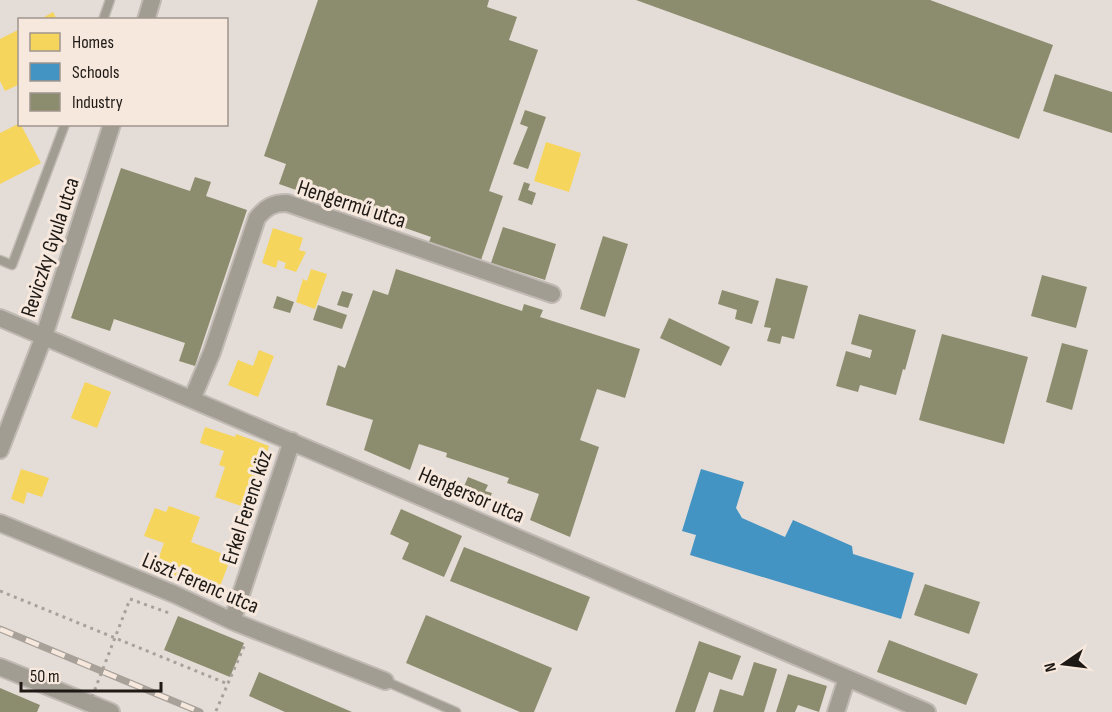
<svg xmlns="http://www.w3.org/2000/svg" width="1112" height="712" viewBox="0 0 1112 712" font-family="'Sofia Sans Condensed',sans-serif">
<rect width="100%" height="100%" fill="#e4dcd6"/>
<path fill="#f6d55c" d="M53 12 57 20H39Z
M20 29V84L5 91 0 81V39Z
M20 123 41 163 0 184V133Z
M546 142 581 153 569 192 534 181Z
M273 228 303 238 299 250 306 252 296 272 284 268 286 263 278 260 276 268 262 263Z
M311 269 327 274 315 309 296 302 303 279 307 281Z
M259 350 274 356 258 397 228 385 238 360 253 366Z
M85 382 111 392 97 428 71 418Z
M205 427 235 437 236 434 269 446 247 508 215 497 225 467 219 465 224 451 200 443Z
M21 469 49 478 42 497 27 492 24 504 11 499Z
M169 506 200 517 191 542 231 557 218 592 155 568 164 543 144 536 155 508 166 512Z"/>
<path fill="#4393c3" d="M701 469 744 482 736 508 742 518 785 537 793 520 852 546 853 554 914 573 901 619 690 555 696 535 682 531Z"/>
<path fill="#8c8c6e" d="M318 0H489L487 7 517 17 509 40 538 50 489 191 503 196 481 260 429 242 431 237 279 184 286 164 264 156Z
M636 0H930L1053 45 1019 139Z
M1055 74 1112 92V133L1043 111Z
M525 110 546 117 528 169 513 164 528 127 520 124Z
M121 168 190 191 195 177 211 182 206 196 247 210 195 366 179 361 185 343 114 319 110 331 71 318Z
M524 182 530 184 528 190 536 193 532 205 518 200Z
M503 227 556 244 545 280 491 263Z
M603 236 628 244 605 317 580 309Z
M396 269 522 311 524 304 543 310 540 317 640 349 625 398 597 389 580 440 599 447 570 537 530 520 539 494 507 483 509 478 446 457 447 453 419 444 410 470 364 450 373 420 326 405 338 365 345 368 373 290 388 295Z
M1042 275 1087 287 1076 328 1031 316Z
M776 278 808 286 794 339 782 336 780 344 767 341 771 328 764 327Z
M722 290 759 301 752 324 735 319 737 310 718 304Z
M342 291 353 294 348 308 337 305Z
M277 296 294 302 290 313 273 308Z
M318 305 347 315 342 329 313 320Z
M859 314 916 330 905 370 903 369 896 395 860 385 858 392 836 386 846 351 870 358 872 350 851 344Z
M669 318 730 347 721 366 660 338Z
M942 334 1028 357 1004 444 919 420Z
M1062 343 1088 350 1072 410 1046 402Z
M468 477 488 485 485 491 492 493 488 502 462 491Z
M401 509 462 536 444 577 402 559 409 543 390 534Z
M464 547 590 597 577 631 450 581Z
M925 584 980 602 969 634 914 615Z
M426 615 552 668 534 712H520L406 663Z
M178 616 244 643 230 677 164 650Z
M889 640 978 674 966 705 877 672Z
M699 641 741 656 732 680 709 672 695 712H675Z
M754 662 777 669 764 712H713L720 689 743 696Z
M259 672 352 712H285L249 696Z
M788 674 827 686 819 712 798 705 795 712H776Z
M0 688 40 705 37 712H0Z"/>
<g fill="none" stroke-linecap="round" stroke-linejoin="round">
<defs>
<path id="service" d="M103 20 110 0
M0 260 12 265 65 124
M385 681 456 712"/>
<path id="minor" d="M146 20 152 0
M0 318 927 712
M192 399 212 352 257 218C266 207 273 203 287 203L552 294
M0 450 44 336 112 124
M0 523 174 594 232 621 385 681
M232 621 292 441
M0 667 111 712
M836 712 847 678"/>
</defs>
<use href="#service" stroke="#c0b9b4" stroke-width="11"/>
<use href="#minor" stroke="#c0b9b4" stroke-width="20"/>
<path stroke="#a7a19a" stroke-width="3" stroke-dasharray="3 4.5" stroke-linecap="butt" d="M0 591 228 684
M130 599 169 613V612
M216 711 245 644"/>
<use href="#service" stroke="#a29d92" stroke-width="8"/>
<use href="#minor" stroke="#a29d92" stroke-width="16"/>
<defs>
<path id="rail" d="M0 629 200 712"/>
</defs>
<use href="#rail" stroke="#a8a19a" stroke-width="7"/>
<use href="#rail" stroke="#f7e8dd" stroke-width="4.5" stroke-dasharray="14" stroke-linecap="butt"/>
<path stroke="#a7a19a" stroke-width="3" stroke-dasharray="3 4.5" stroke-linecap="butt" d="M92 697 130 599"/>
</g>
<g text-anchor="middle" stroke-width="6" stroke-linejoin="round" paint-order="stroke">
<g font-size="22" fill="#1e1915" stroke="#f7e8dd">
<text transform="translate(352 203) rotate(18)" y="8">Hengermű utca</text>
<text transform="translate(49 247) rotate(-72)" y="8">Reviczky Gyula utca</text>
<text transform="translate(472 494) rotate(23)" y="8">Hengersor utca</text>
<text transform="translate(246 507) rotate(-72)" y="8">Erkel Ferenc köz</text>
<text transform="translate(201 582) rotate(23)" y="8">Liszt Ferenc utca</text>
</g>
</g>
<rect x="18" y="18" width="210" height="108" fill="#f7e8dd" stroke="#a0958d" stroke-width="1.5"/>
<rect x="30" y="33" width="30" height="18" fill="#f6d55c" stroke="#a0958d" stroke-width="1.5"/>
<text x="72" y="48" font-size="18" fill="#1e1915">Homes</text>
<rect x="30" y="63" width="30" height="18" fill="#4393c3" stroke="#a0958d" stroke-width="1.5"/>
<text x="72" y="78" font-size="18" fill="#1e1915">Schools</text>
<rect x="30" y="93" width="30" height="18" fill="#8c8c6e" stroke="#a0958d" stroke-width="1.5"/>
<text x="72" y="108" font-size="18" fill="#1e1915">Industry</text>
<g transform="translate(1064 664) rotate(256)" stroke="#f7e8dd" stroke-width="4.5" paint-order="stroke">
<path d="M0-4.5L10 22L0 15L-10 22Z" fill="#1e1915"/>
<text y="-9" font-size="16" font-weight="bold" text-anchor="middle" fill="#1e1915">N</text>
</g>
<path d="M21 682v9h140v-9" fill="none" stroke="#1e1915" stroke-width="3"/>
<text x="30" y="682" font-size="18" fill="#1e1915" stroke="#f7e8dd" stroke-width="4.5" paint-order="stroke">50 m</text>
</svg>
